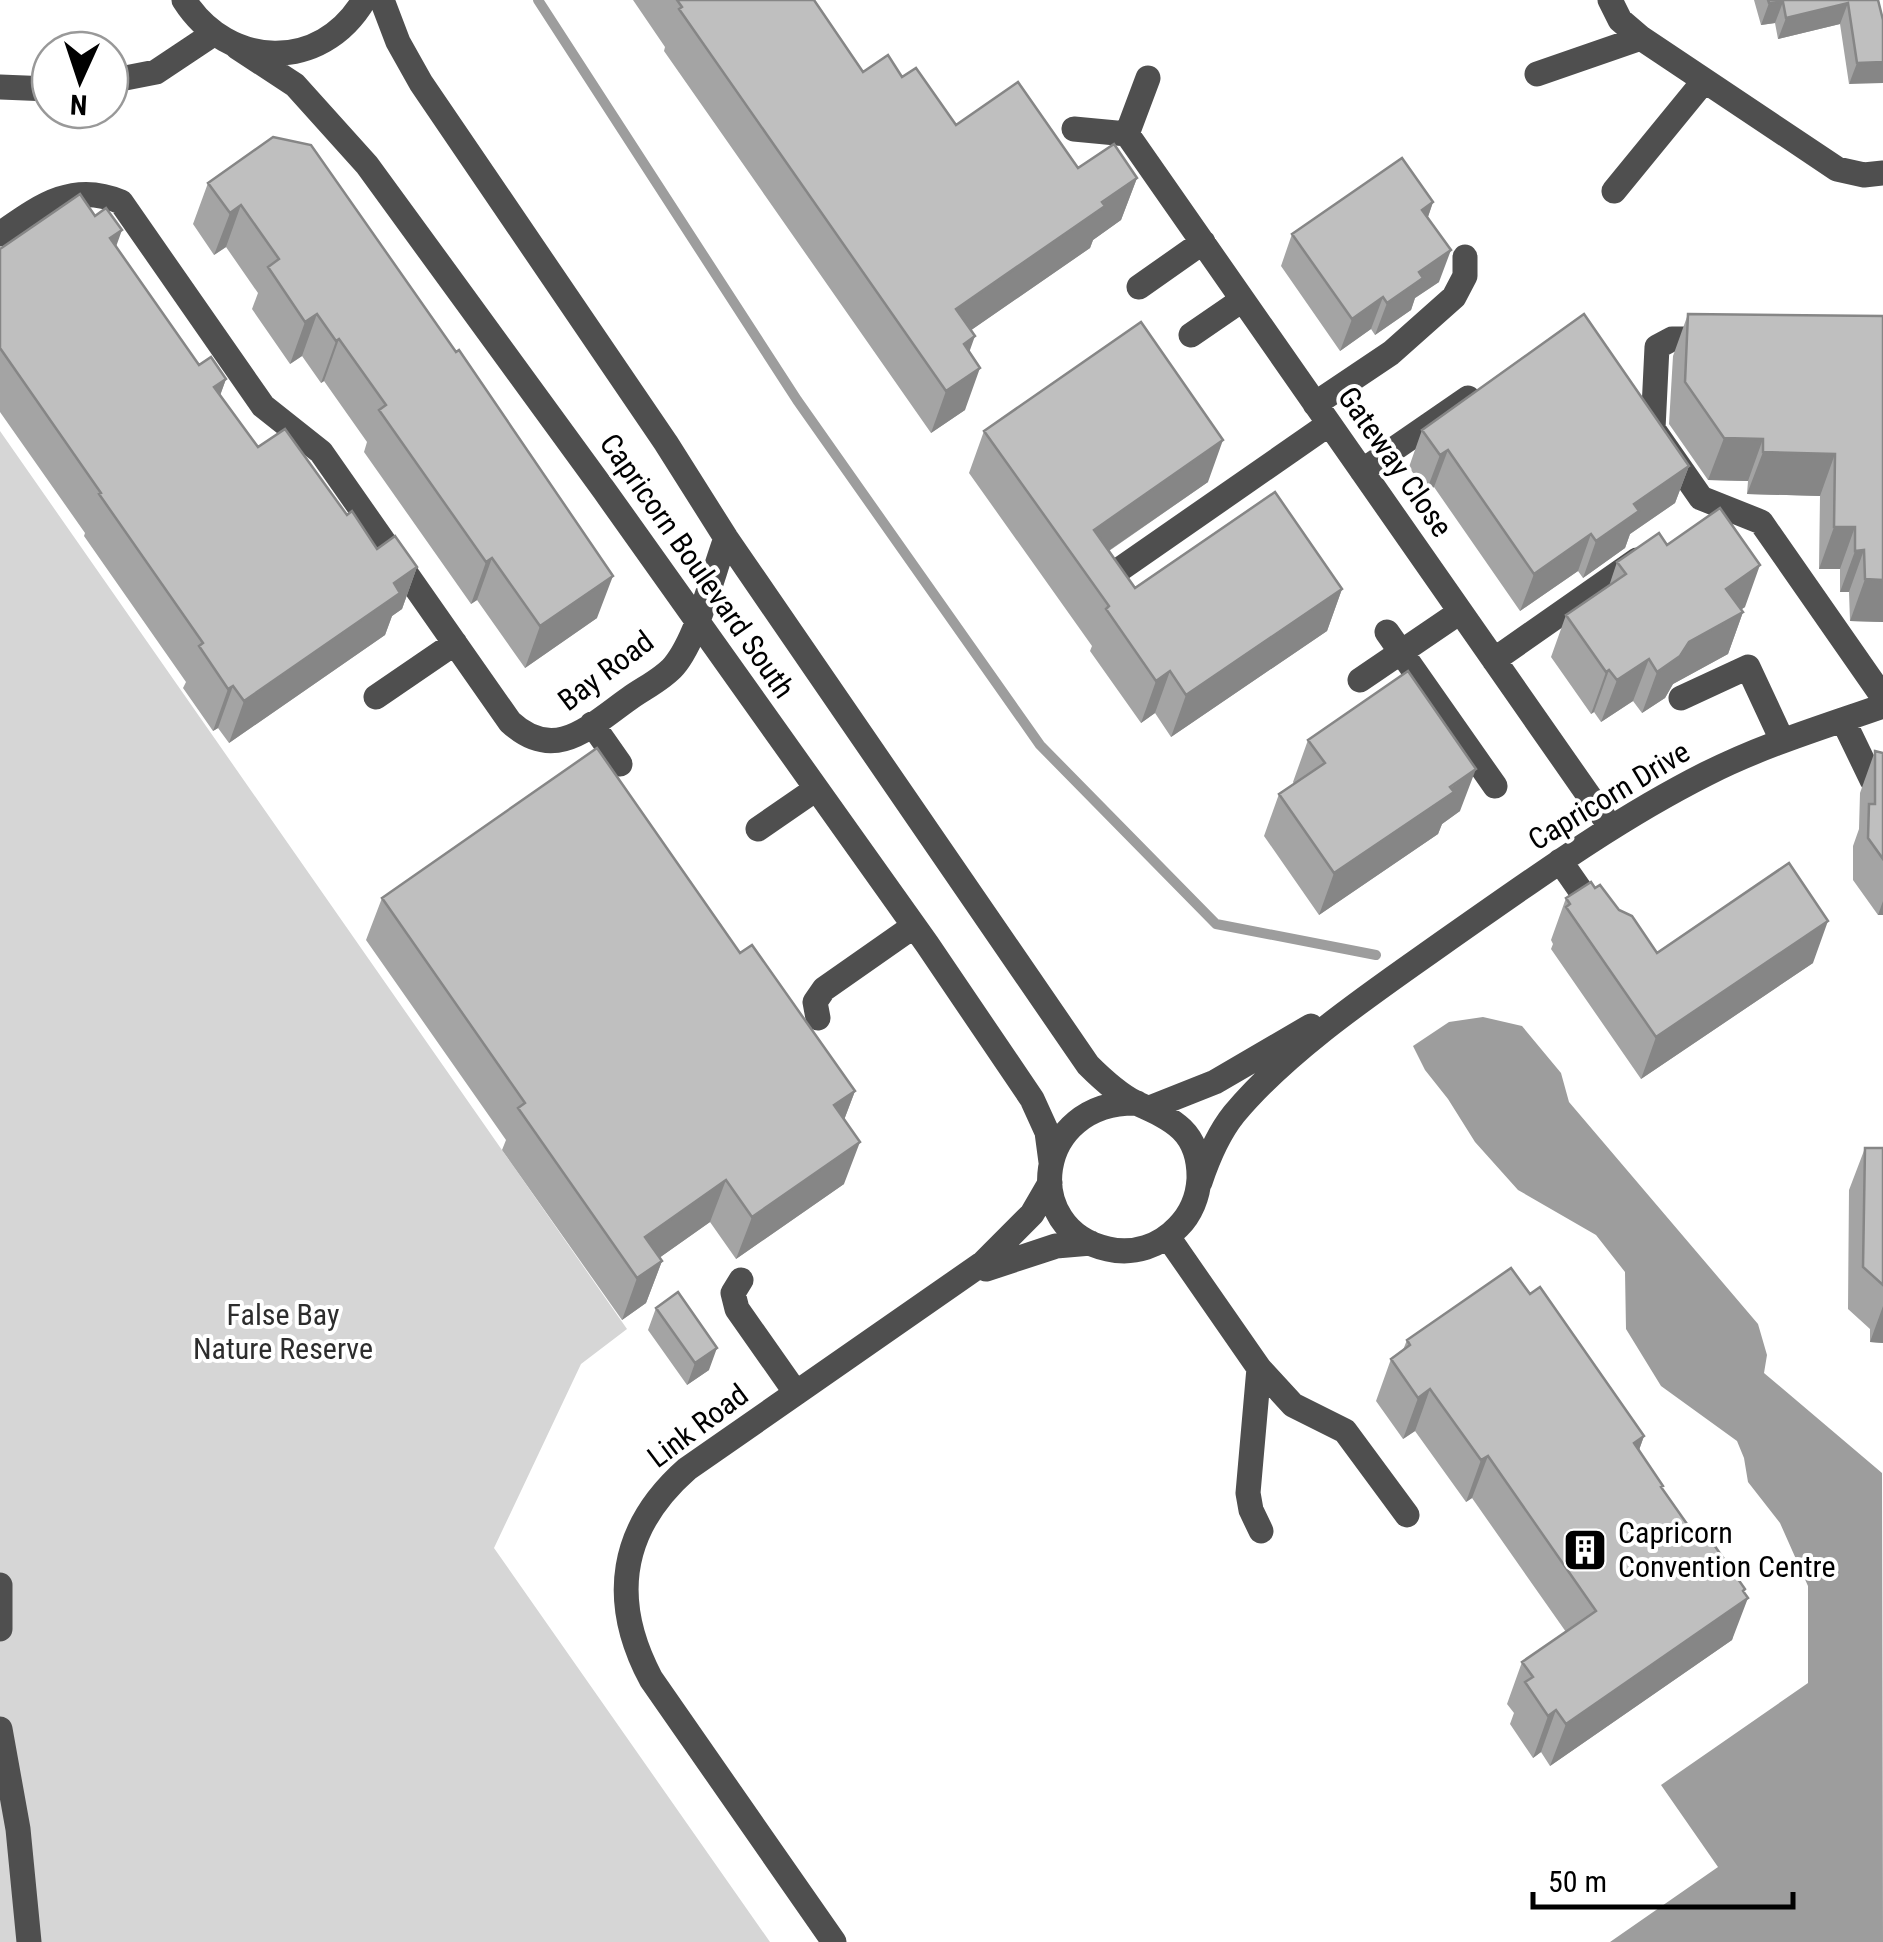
<svg xmlns="http://www.w3.org/2000/svg" width="1883" height="1942" viewBox="0 0 1883 1942" font-family="'Roboto Condensed',sans-serif">
<rect width="100%" height="100%" fill="#fff"/>
<path fill="#d6d6d6" d="M0 431 627 1329 581 1364 494 1548 770 1942H0Z"/>
<path fill="#9d9d9d" d="M1483 1017 1522 1026 1561 1073 1569 1102 1758 1324 1767 1355 1764 1373 1882 1473 1883 1942H1610L1718 1867 1661 1785 1808 1683V1586L1780 1523 1748 1482 1744 1458 1737 1441 1661 1386 1626 1329 1625 1272 1596 1235 1518 1190 1475 1142 1448 1099 1425 1070 1413 1046 1449 1022Z"/>
<g fill="none" stroke-linecap="round" stroke-linejoin="round">
<path stroke="#9d9d9d" stroke-width="10" d="M538 0 797 400 1040 745 1216 924 1376 955"/>
<path stroke="#4f4f4f" stroke-width="25" d="M184 0C228 69 321 73 364 0
M382 0 398 42 421 83 666 443 726 538 1088 1065C1102 1079 1118 1094 1136 1103 1172 1119 1200 1131 1199 1179 1198 1196 1191 1214 1178 1227 1160 1246 1134 1255 1108 1249 1020 1230 1033 1101 1137 1103
M1610 0 1620 20 1641 38 1837 169 1864 175 1883 173
M237 47 295 85 367 165 604 490 927 944 1032 1099 1047 1132 1051 1162
M1537 74 1641 38
M110 81 156 72 213 34
M0 87 50 89
M1074 129 1127 134 1148 78
M1127 134 1610 826
M1614 191 1704 81
M0 234C39 207 72 181 121 202L263 406 321 452 510 722C555 764 590 726 630 698 644 688 663 679 674 666 697 639 713 573 726 538
M1139 287 1203 242
M1191 335 1242 300
M1710 339H1672L1657 347 1653 429 1701 498 1761 522 1883 697
M1315 404 1391 353 1454 297 1465 276V257
M1362 471 1468 398
M1116 572 1329 424
M1387 632 1495 786
M1494 660 1637 560
M1360 680 1460 612
M376 697 455 643
M1681 698 1748 667 1782 740
M1843 720 1872 780H1883
M592 724 620 764
M758 829 816 789
M1560 861 1599 917
M818 1018 815 1002 824 989 914 926
M1152 1107 1215 1082 1311 1026
M1200 1182C1208 1158 1218 1134 1234 1114 1288 1049 1375 991 1444 942 1530 882 1613 821 1706 774 1763 745 1823 727 1883 706
M1168 1237 1259 1368 1293 1405 1345 1431 1407 1515
M986 1269 1056 1246 1091 1243
M741 1280 733 1293 737 1309 796 1393
M1259 1368 1248 1493 1251 1510 1261 1531
M0 1585V1629
M0 1729 18 1829 29 1942
M834 1942 651 1679C609 1600 620 1528 687 1469L983 1263 1032 1214 1050 1183"/>
</g>
<path fill="#a4a4a4" d="M633 0H814L863 72 902 77 956 125 1078 168 1137 178 1121 220 1093 240 1090 248 971 330 965 410 931 433 664 51 665 47Z
M1754 0H1878L1883 20 1849 84 1840 24 1778 39 1775 23 1761 25Z
M273 137 597 618 525 668 477 600 471 604 364 452 367 442 324 381 321 383 302 356 290 364 252 309 258 293 226 247 214 255 193 224 208 183Z
M1433 202 1428 217 1439 282 1415 298 1411 310 1375 335 1371 329 1340 351 1281 266 1292 234Z
M116 246 199 365 226 379 220 395 258 447 347 515 377 549 417 567 402 609 392 616 385 635 229 743 218 728 213 731 183 688 186 682 84 536 85 533 0 412V249Z
M1688 314 1883 316V622L1850 621 1849 592H1840V569H1819L1820 496 1747 494 1748 481 1708 480 1669 424 1673 356Z
M1422 430 1689 466 1675 503 1630 534 1625 548 1583 578 1578 571 1520 611 1434 487 1426 492 1409 467Z
M984 431 1208 482 1109 551 1135 588 1342 589 1327 631 1171 737 1155 713 1141 723 1090 651 1092 646 969 473Z
M1667 545 1745 607 1741 609 1743 612 1728 654 1673 684 1665 698 1642 713 1633 701 1601 722 1594 712 1591 714 1551 657 1566 615 1609 586 1617 562Z
M1308 740 1460 811 1442 824 1438 834 1319 915 1264 836 1279 794 1294 784 1293 782Z
M1875 751 1883 753V915H1878L1853 880V846L1859 829 1860 793Z
M1595 888 1619 910 1657 953 1813 963 1641 1079 1551 949 1553 944 1551 940 1566 898Z
M382 898 740 953 855 1091 844 1120V1184L736 1259 710 1222 659 1258 662 1261 646 1303 622 1320 502 1150 506 1140 366 940Z
M1865 1148H1883V1343L1870 1342V1329L1848 1309 1849 1190Z
M1530 1294 1644 1436 1639 1450 1662 1489 1699 1541 1744 1593 1732 1640 1550 1766 1541 1752 1533 1758 1510 1724 1514 1713 1507 1704 1522 1662 1566 1632 1472 1498 1466 1502 1415 1431 1403 1439 1376 1401 1391 1359 1403 1350 1407 1340Z
M656 1308 709 1370 687 1385 648 1330Z"/>
<path fill="#868686" d="M1783 2 1775 23 1761 25 1769 3Z
M1848 3 1840 24 1778 39 1786 18Z
M1883 62V83L1849 84 1857 63Z
M1137 178 1121 220 1093 240 1090 248 941 351 956 309Z
M1433 202 1422 234V210Z
M241 205 226 247 214 255 230 213Z
M122 230 107 272 110 238Z
M1451 250 1439 282 1415 298 1411 310 1375 335 1387 303 1419 272Z
M1383 297 1371 329 1340 351 1352 319Z
M317 314 302 356 290 364 305 322Z
M975 336 960 378 964 344Z
M339 339 324 381 321 383 336 341Z
M980 368 965 410 931 433 946 391Z
M226 379 211 421 214 387Z
M1724 438 1763 439 1748 481 1708 480Z
M1223 440 1208 482 1082 569 1094 530Z
M1448 450 1434 487 1426 492 1440 455Z
M1763 452 1835 454 1820 496 1747 494Z
M1689 466 1675 503 1630 534 1625 548 1583 578 1596 541 1634 504Z
M1834 527H1855L1840 569H1819Z
M1591 534 1578 571 1520 611 1534 574Z
M1864 550 1849 592H1840L1855 551Z
M492 558 477 600 471 604 486 562Z
M1760 565 1745 607 1718 626 1743 612 1728 654 1673 684 1665 698 1642 713 1657 672 1689 642 1726 589Z
M417 567 402 609 392 616 385 635 229 743 244 701 394 583Z
M613 576 597 618 525 668 540 626Z
M1865 579 1883 580V622L1850 621Z
M1342 589 1327 631 1171 737 1186 695Z
M1649 659 1633 701 1601 722 1617 680Z
M1609 670 1594 712 1591 714 1606 672Z
M1170 671 1155 713 1141 723 1156 681Z
M233 686 218 728 213 731 228 689Z
M1476 769 1460 811 1442 824 1438 834 1319 915 1334 873Z
M1883 901V915H1878Z
M1828 921 1813 963 1641 1079 1656 1037Z
M855 1091 839 1133 834 1105Z
M860 1142 844 1184 736 1259 752 1217Z
M726 1180 710 1222 635 1275 645 1237Z
M662 1261 646 1303 622 1320 637 1278Z
M1883 1306V1343L1870 1342Z
M717 1348 709 1370 687 1385 695 1363Z
M1430 1389 1415 1431 1403 1439 1418 1398Z
M1644 1436 1629 1478 1634 1443Z
M1488 1456 1472 1498 1466 1502 1481 1460Z
M1745 1589 1740 1603 1748 1598 1732 1640 1550 1766 1566 1724Z
M1556 1710 1541 1752 1533 1758 1548 1716Z"/>
<path fill="#bfbfbf" stroke="#868686" stroke-width="2.5" d="M677 0H814L863 72 888 55 902 77 916 68 956 125 1018 82 1078 168 1114 144 1137 178 1102 202 1105 206 956 309 975 336 964 344 980 368 946 391 679 9 682 7Z
M1768 0H1878L1883 20V62L1857 63 1848 3 1786 18 1783 2 1769 3Z
M273 137 311 145 456 352 459 350 613 576 540 626 492 558 486 562 379 410 386 405 339 339 336 341 317 314 305 322 268 267 279 259 241 205 230 213 208 183Z
M1402 158 1433 202 1422 210 1451 250 1419 272 1423 278 1387 303 1383 297 1352 319 1292 234Z
M80 194 95 216 106 208 122 230 110 238 199 365 211 357 226 379 214 387 258 447 285 429 347 515 352 511 377 549 395 536 417 567 394 583 400 593 244 701 233 686 228 689 199 646 203 643 99 494 101 493 0 348V249Z
M1584 314 1689 466 1634 504 1639 511 1596 541 1591 534 1534 574 1448 450 1440 455 1422 430Z
M1688 314 1883 316V580L1865 579 1864 550 1855 551V527H1834L1835 454 1763 452V439L1724 438 1685 382Z
M1141 322 1223 440 1094 530 1135 588 1275 492 1342 589 1186 695 1170 671 1156 681 1106 609 1109 606 984 431Z
M1720 508 1760 565 1726 589 1743 612 1689 642 1680 656 1657 672 1649 659 1617 680 1609 670 1606 672 1566 615 1626 574 1617 562 1659 533 1667 545Z
M1408 671 1476 769 1450 787 1454 792 1334 873 1279 794 1325 763 1308 740Z
M597 748 740 953 752 945 855 1091 834 1105 860 1142 752 1217 726 1180 645 1237 662 1261 637 1278 518 1108 525 1103 382 898Z
M1875 751 1883 753V859L1868 838 1869 804H1875Z
M1789 863 1828 921 1656 1037 1566 907 1570 904 1566 898 1591 882 1595 888 1600 885 1619 910 1632 916 1657 953Z
M1865 1148H1883V1285L1863 1267Z
M1511 1268 1530 1294 1540 1287 1644 1436 1634 1443 1663 1486 1661 1487 1699 1541 1705 1536 1710 1544 1712 1542 1745 1589 1743 1591 1748 1598 1566 1724 1556 1710 1548 1716 1525 1682 1533 1677 1522 1662 1596 1611 1488 1456 1481 1460 1430 1389 1418 1398 1391 1359 1410 1345 1407 1340Z
M678 1292 717 1348 695 1363 656 1308Z"/>
<defs>
<symbol id="building-square" viewBox="-11 -11 22 22"><rect x="-9" y="-9" width="18" height="18" rx="4" fill="#000" stroke="#fff"/><path d="M-4-6H4V6H1V3H-1V6H-4ZM-2.5-4.3h1.7v1.8h-1.7ZM.8-4.3h1.7v1.8H.8ZM-2.5-1h1.7V.8h-1.7ZM.8-1h1.7V.8H.8Z" fill="#fff"/></symbol>
</defs>
<g fill-rule="evenodd">
<use href="#building-square" x="1560" y="1525" width="50" height="50"/>
</g>
<g text-anchor="middle" stroke-width="8" stroke-linejoin="round" paint-order="stroke">
<g font-size="30" fill="#000" stroke="#fff">
<text transform="translate(1395 462) rotate(55)" y="10">Gateway Close</text>
<text transform="translate(697 566) rotate(55)" y="10">Capricorn Boulevard South</text>
<text transform="translate(606 671) rotate(-37)" y="10">Bay Road</text>
<text transform="translate(1609 796) rotate(-31)" y="10">Capricorn Drive</text>
<text transform="translate(698 1426) rotate(-37)" y="10">Link Road</text>
</g>
<g font-size="30" fill="#2d2d2d" stroke="#fff">
<text x="283" y="1325">False Bay<tspan x="283" dy="34">Nature Reserve</tspan></text>
</g>
<g font-size="30" fill="#000" stroke="#fff" text-anchor="start">
<text x="1618" y="1543">Capricorn<tspan x="1618" dy="34">Convention Centre</tspan></text>
</g>
</g>
<g transform="translate(80 80) rotate(183)"><circle r="48" fill="#ffffff" stroke="#999999" stroke-width="2.5"/>
<path d="M0-8L18 38L0 25L-18 38Z" fill="#000000"/>
<text y="-15" font-size="28" font-weight="bold" text-anchor="middle" fill="#000000">N</text>
</g>
<path d="M1533 1892v15h260v-15" fill="none" stroke="#000000" stroke-width="5"/>
<text x="1548" y="1892" font-size="30" fill="#000000" stroke="#ffffff" stroke-width="8" paint-order="stroke">50 m</text>
</svg>
